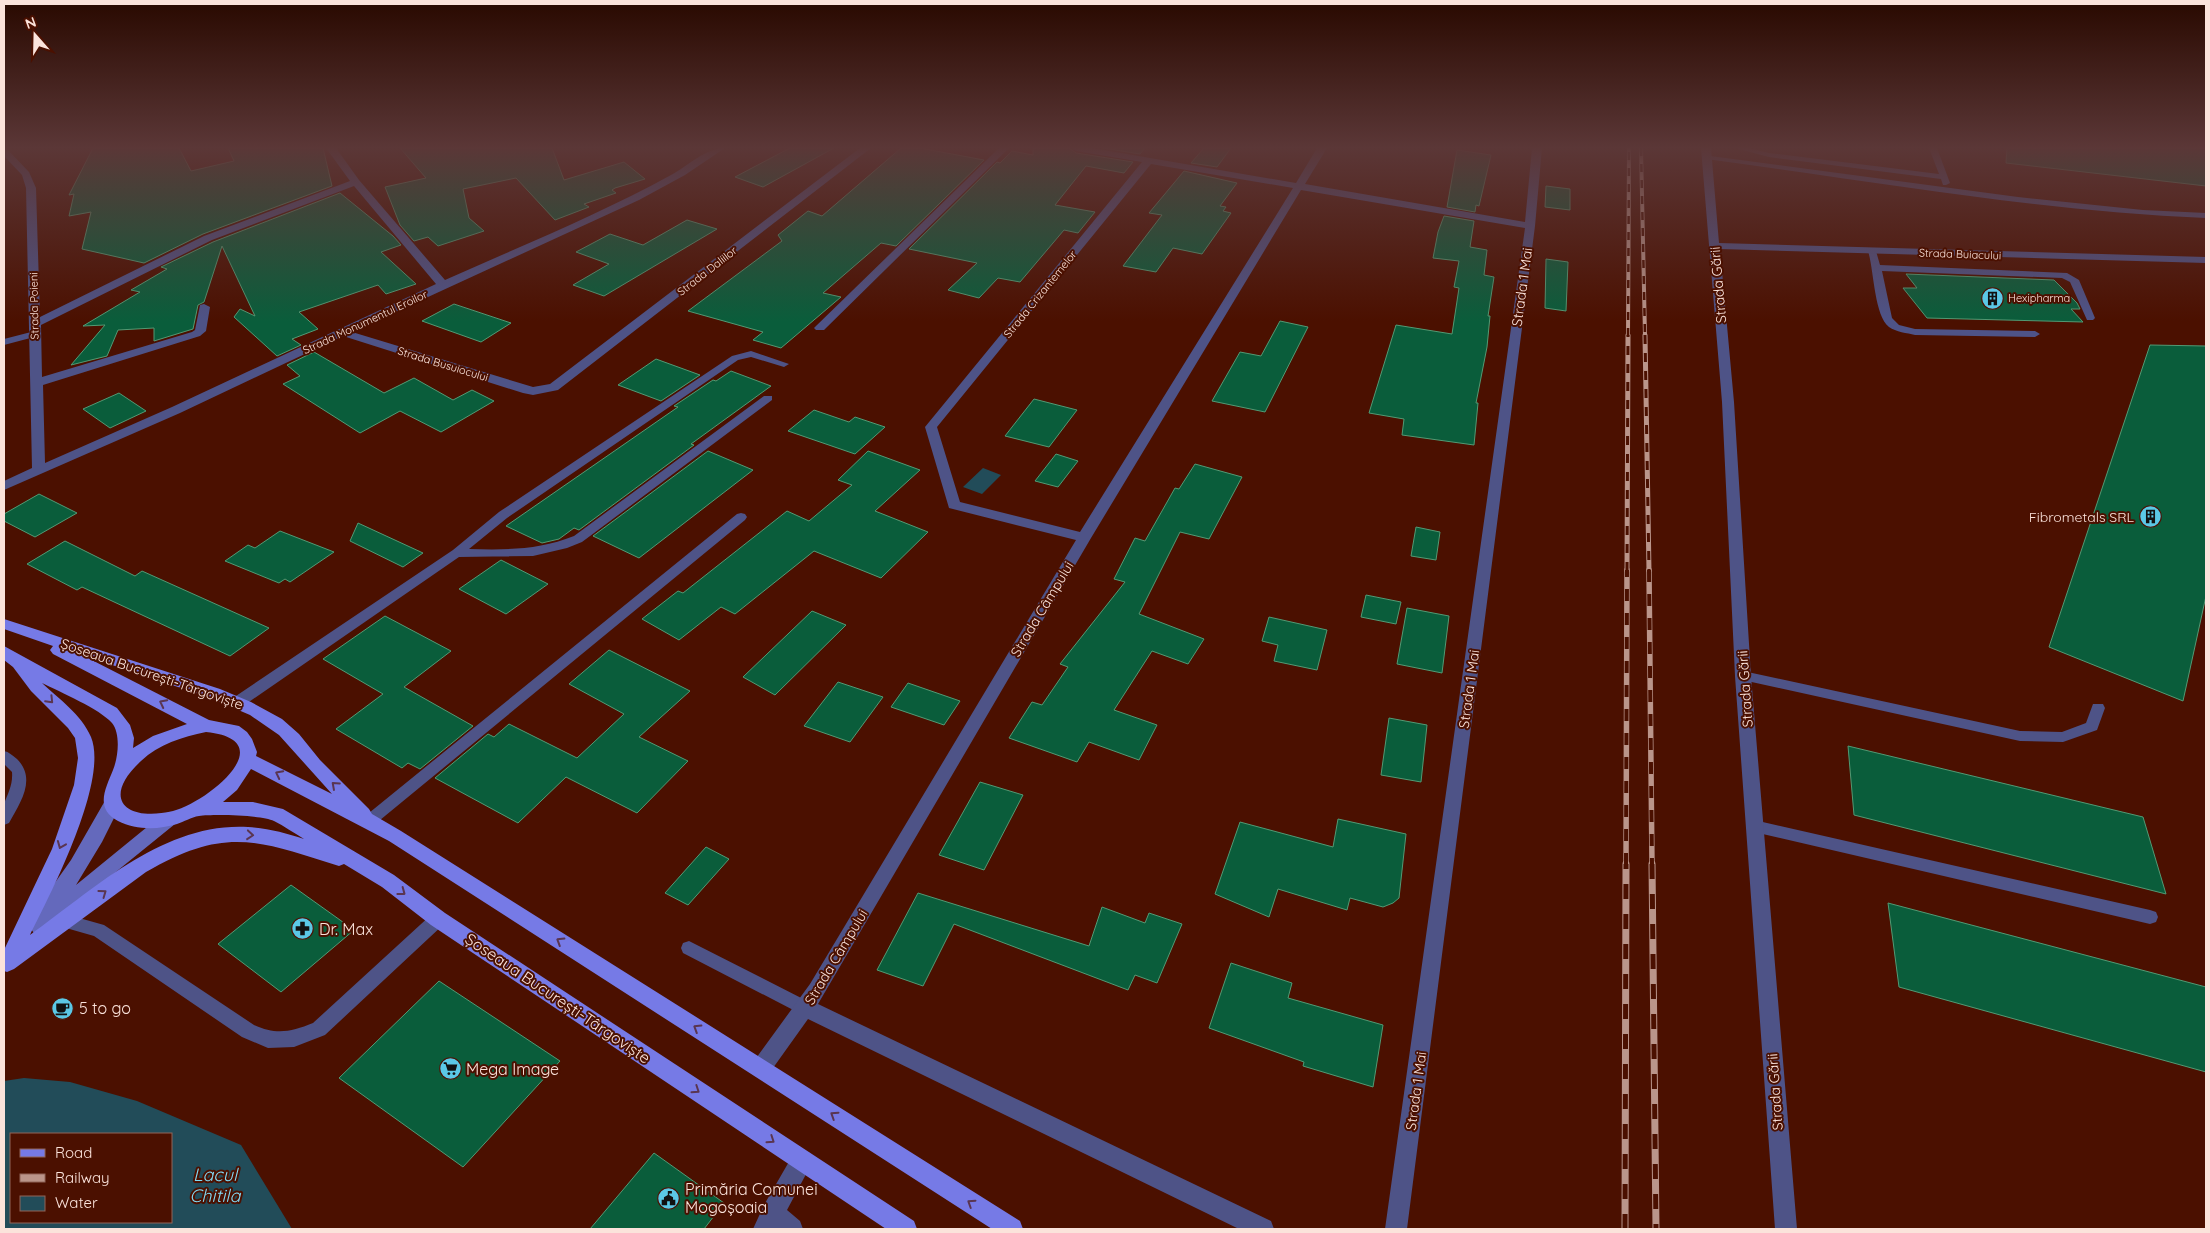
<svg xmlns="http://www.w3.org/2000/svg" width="2210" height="1233" viewBox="0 0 2210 1233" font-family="Quicksand,sans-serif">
<rect width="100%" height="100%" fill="#4b1000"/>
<path fill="#224c59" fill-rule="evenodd" d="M983 468 1001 475 982 494 963 487Z
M24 1078 70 1082 137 1101 241 1145 292 1229H4V1081ZM11 1134H171V1222H11Z"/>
<path fill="#0a5d3b" stroke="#529a74" d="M93 148H179L191 171 234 161 228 148H323L332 186 203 234 144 263 82 249 91 212 69 216 74 194 69 195Z
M400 148H552L564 180 624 162 645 179 615 188 612 190 616 193 584 204 589 207 555 220 516 178 463 189 469 218 484 231 438 246 428 237 414 241 400 225 385 187 426 178Z
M790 148H834L763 187 735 177Z
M901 148H920L984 160 896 246 881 243 823 293 841 297 781 348 753 340 763 332 688 311 782 241 778 235 808 211 822 216Z
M1033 148H1069L1076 153 1133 162 1124 173 1086 166 1055 205 1095 212 1078 233 1064 230 1020 282 998 278 979 298 948 290 977 263 909 249 997 162 1000 163 1012 151 1033 155Z
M1103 148H1145L1140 154Z
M1204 148H1231L1217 167 1191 163Z
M2007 148H2206V186L2006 163Z
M1457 150 1491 155 1479 206 1476 205 1475 212 1447 207Z
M1184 171 1237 183 1220 206 1226 207 1223 211 1231 213 1202 254 1173 248 1156 272 1123 266 1162 215 1149 213Z
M1546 186 1570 189V210L1545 207Z
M340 193 393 236 401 245 381 252 416 284 386 294 378 285 299 312 318 329 292 339 301 345 277 356 234 317 240 309 255 316 222 246 204 302 198 305 193 329 154 341V328L118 330 107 356 71 365 105 325 83 326 140 292 131 290 167 269 161 267 213 242Z
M1444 216 1474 221 1470 247 1487 250 1484 275 1494 277 1488 316H1490L1487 347 1476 403H1478L1474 445 1402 435 1404 419 1369 413 1396 325 1452 334 1459 288 1454 287 1459 261 1433 258 1438 232Z
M687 220 717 229 604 296 573 285 609 264 576 252 610 234 643 245Z
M1546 259 1568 262 1566 311 1545 308Z
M1906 274 2054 280 2077 303 2080 309H2071L2083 322 1927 318 1903 288H1917Z
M454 304 511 323 481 342 422 321Z
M1280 321 1308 327 1265 412 1212 401 1240 352 1261 356Z
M2150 345 2206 346V596L2183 701 2049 647Z
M314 352 384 393 414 378 453 400 472 390 494 401 441 432 400 411 360 433 283 384 300 376 287 365Z
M656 359 700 375 661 401 618 385Z
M731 371 771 386 691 444 694 445 579 530 574 528 559 539 542 543 506 526 678 407 674 406 713 380 716 381Z
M119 393 146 411 110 428 83 409Z
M1034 399 1077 410 1049 447 1005 436Z
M814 410 849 422 855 417 885 427 855 454 788 431Z
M708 451 753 470 639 558 593 536Z
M868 451 920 470 875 511 928 532 881 578 814 551 735 614 721 607 679 640 642 619 678 591 683 593 787 511 809 521 852 485 838 480Z
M1056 454 1078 461 1058 487 1035 481Z
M1195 464 1242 477 1209 539 1180 532 1139 614 1204 639 1188 664 1152 651 1114 710 1157 725 1139 760 1089 742 1077 762 1009 738 1032 702 1042 705 1068 667 1060 664 1125 582 1114 579 1135 538 1145 541 1175 488 1179 489Z
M39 494 77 513 35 537 4 521V514Z
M358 523 423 553 403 567 350 541Z
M1416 527 1440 532 1436 560 1411 556Z
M280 531 334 552 290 582 285 579 279 583 225 561 248 545 255 548Z
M65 541 135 576 142 571 269 628 230 656 82 587 77 590 27 564Z
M501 560 548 584 506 614 459 589Z
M1366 595 1401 602 1396 624 1361 617Z
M1407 608 1449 616 1442 673 1397 664Z
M812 611 846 625 775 695 743 677Z
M385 616 451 651 404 687 473 726 420 769 408 763 402 768 336 729 383 694 323 659Z
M1269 617 1327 630 1317 670 1274 661 1278 645 1262 641Z
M609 650 690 691 639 737 688 761 637 813 566 777 518 823 435 778 488 734 494 737 509 724 577 758 624 714 569 684Z
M838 682 883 697 850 742 804 726Z
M908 683 960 701 944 725 891 707Z
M1389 718 1427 725 1421 782 1381 775Z
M1848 746 2143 817 2166 894 1854 815Z
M980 782 1023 795 984 870 939 855Z
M1338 819 1406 834 1399 898 1393 903 1383 907 1350 898 1347 910 1278 889 1269 917 1215 894 1240 822 1333 847Z
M706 847 729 859 688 905 665 893Z
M291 885 354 930 281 992 218 944Z
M918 893 1089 946 1102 907 1145 923 1149 913 1182 924 1157 983 1135 975 1128 990 954 924 923 986 877 970Z
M1888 903 2206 987V1072L1899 987Z
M1231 963 1292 983 1288 998 1383 1025 1373 1087 1303 1066 1304 1062 1209 1028Z
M439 981 560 1061 463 1167 339 1078Z
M654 1153 724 1203 704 1229H590Z"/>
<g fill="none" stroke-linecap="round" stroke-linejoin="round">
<path fill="#4e5387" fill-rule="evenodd" d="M1735 148H1749L1769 153 1939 174 1929 148H1937L1950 183 1946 185H1943L1941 179 1769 157Z
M1703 155 2018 197 2143 210 2206 213V218C2039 211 1872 181 1706 159H1703Z
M1872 248 1876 251 1880 265 2067 273 2079 280 2095 318 2093 320H2087L2070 282 2062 278 1882 271 1892 318 1899 325 1915 329 2035 331 2040 334 2035 337 1915 335C1907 333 1896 332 1889 327 1874 315 1874 270 1868 251Z
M35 331 38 332V336L4 345V339Z
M751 351 789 364 784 367 751 357 738 360 507 518 469 549C506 550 539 550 574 536L764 396H772V400L582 542 567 548 533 556 459 557 243 706H233L231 702 233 698 453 550 499 512 732 356Z
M741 513 745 514 747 517 745 520 374 825 369 827 364 825 362 821 364 817 737 514Z
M1743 671 2020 731 2062 732 2086 723 2093 704H2103L2105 708 2097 730 2063 742 2020 741 1738 679 1736 676 1738 673Z
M4 751C9 752 12 755 17 759 37 779 20 803 9 823L4 825C4 819 2 810 4 804 8 793 13 785 12 772L4 764Z
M1754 820 2150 910 2156 912 2158 917 2156 922 2150 924 1754 832 1749 830 1747 826 1749 822Z
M438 912 444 914 446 919 444 924 325 1035 294 1047 268 1048 242 1037 94 936 59 926 57 921 59 916 65 914 104 925 254 1025C276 1035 291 1032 313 1023L432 914Z
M689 941 811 1003 813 1008 811 1013 805 1016 799 1013 683 953 681 948 683 943Z"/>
<path fill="#4e5387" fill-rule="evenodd" d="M4 148 7 149 29 172 36 188 40 317 204 236 350 181 326 148H336L359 180 445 280C521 246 598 215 671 175 688 166 705 148 725 148L685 175 639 200 352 332 533 387 550 384 860 148H871L558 390 533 395 523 393 343 336 180 413 4 490V481L32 468 26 188 22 175 4 156ZM354 186 436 284 172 407 45 463 43 385 200 336 206 331 210 307 204 304 200 305 195 330 192 332 42 377 41 325 212 240Z
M999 148H1009L824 330H816L814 328 816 326Z
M1071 148H1092L1296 183 1317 148H1327L1305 184 1525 222 1532 148H1542L1535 226 1407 1229H1385L1525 228 1301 190 1091 538 818 1004 1271 1221 1274 1229H1239L808 1019 768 1075 761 1078 754 1075 751 1068 754 1061 810 984 1076 540 949 508 925 427 1142 162 1076 151ZM1151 164 1293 188 1080 532 960 502 937 427Z
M1701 148H1711L1719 243 2206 257V263L1720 249 1734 402 1751 676 1797 1229H1775L1735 676 1722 402Z
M802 1150 810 1153 813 1161 787 1210 800 1221 803 1229H753L764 1205 794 1153Z"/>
<path fill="#6469bc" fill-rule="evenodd" d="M112 797 118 799 121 804 102 842 76 885 163 814 169 812 175 814 178 819 175 824 101 884 49 935 42 937 35 935 28 924 30 918 71 860 106 799Z"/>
<path fill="#767ae6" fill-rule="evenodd" d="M4 619 220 689 251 702 282 719 299 734 320 760 369 809 372 814 401 831 1020 1221 1023 1229H992L389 841 251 769 237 790 223 802H253L283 809 394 875 445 913 914 1221 917 1229H886L431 925 382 887 344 864 339 866C257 840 225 826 146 872L14 969 7 972 4 971V950L52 849 74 785 78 758 75 738 68 728 31 691 13 667 4 660V646L117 708 130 725 134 738 133 748 153 736 187 724 53 654 50 650 53 646 4 629ZM82 655 208 697 250 715 279 735 332 794 256 756 257 752 252 739 247 732 239 726 209 720ZM42 683C60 692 100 709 112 723 121 734 118 758 113 770 106 788 94 808 118 821 136 830 158 830 177 824 184 822 191 817 199 816 214 814 261 815 274 821 284 826 294 833 304 839 286 833 267 828 248 827 164 822 94 889 30 935 51 893 109 781 91 737 81 714 59 699 42 683ZM206 732C284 740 208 802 173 811 126 822 100 799 141 761 159 744 182 737 206 732Z"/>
<defs>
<path id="rail-far3" d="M1641 148 1645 336
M1628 336 1629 148"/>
<path id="rail-far2" d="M1645 335 1649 571
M1627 571 1628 335"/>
<path id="rail-far1" d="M1649 570 1652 865
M1626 865 1627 570"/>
<path id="rail" d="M1652 864 1656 1229
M1625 1229 1626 864"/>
</defs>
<use href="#rail-far3" stroke="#ba958a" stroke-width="4"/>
<use href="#rail-far2" stroke="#ba958a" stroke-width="5"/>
<use href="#rail-far1" stroke="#ba958a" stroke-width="5.5"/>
<use href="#rail" stroke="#ba958a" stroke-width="7"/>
<use href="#rail-far3" stroke="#4b1000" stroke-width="2.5" stroke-dasharray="8" stroke-linecap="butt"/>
<use href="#rail-far2" stroke="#4b1000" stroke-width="3" stroke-dasharray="9" stroke-linecap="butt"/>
<use href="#rail-far1" stroke="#4b1000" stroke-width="4" stroke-dasharray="12" stroke-linecap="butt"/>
<use href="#rail" stroke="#4b1000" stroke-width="5" stroke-dasharray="15" stroke-linecap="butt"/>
</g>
<defs><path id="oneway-chevron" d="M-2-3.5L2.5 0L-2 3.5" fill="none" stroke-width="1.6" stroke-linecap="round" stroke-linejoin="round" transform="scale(1.25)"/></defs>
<g stroke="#5a3550">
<use href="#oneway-chevron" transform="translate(50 700) rotate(46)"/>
<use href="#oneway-chevron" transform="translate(163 703) rotate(-153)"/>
<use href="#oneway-chevron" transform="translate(279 774) rotate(-153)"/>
<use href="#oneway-chevron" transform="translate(335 785) rotate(-138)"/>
<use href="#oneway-chevron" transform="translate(250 835) rotate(5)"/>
<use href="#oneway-chevron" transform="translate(61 845) rotate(112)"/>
<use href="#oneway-chevron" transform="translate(402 892) rotate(37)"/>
<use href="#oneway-chevron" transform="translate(103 893) rotate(-36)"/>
<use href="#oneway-chevron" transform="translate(560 941) rotate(-148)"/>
<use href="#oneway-chevron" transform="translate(697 1028) rotate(-148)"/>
<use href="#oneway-chevron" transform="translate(696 1090) rotate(34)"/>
<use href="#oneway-chevron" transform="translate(834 1115) rotate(-147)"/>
<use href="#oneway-chevron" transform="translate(771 1140) rotate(34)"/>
<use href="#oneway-chevron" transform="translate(971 1203) rotate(-147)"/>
</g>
<linearGradient id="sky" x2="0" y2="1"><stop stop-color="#290900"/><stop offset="0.46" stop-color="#5b3737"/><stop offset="1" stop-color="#5b3737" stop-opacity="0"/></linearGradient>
<rect width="2210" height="321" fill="url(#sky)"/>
<defs>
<symbol id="building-disc" viewBox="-11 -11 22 22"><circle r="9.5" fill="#5bc8e6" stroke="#4b1000"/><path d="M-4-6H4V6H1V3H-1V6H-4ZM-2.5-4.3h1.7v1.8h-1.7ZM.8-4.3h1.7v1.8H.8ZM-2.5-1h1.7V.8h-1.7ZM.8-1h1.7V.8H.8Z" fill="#111"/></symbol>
<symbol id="pharmacy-disc" viewBox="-11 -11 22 22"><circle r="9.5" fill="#5bc8e6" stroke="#4b1000"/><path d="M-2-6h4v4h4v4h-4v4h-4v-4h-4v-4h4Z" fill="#111"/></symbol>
<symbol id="cafe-disc" viewBox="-11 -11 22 22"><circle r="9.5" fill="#5bc8e6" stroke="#4b1000"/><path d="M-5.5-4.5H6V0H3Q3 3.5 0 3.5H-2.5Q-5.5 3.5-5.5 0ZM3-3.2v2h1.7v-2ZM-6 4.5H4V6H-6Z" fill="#111"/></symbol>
<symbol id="supermarket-disc" viewBox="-11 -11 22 22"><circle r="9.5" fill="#5bc8e6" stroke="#4b1000"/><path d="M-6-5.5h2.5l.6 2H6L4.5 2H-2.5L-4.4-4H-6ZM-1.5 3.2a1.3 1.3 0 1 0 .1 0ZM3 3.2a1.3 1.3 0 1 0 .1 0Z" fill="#111"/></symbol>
<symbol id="civic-disc" viewBox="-11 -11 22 22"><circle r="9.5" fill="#5bc8e6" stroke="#4b1000"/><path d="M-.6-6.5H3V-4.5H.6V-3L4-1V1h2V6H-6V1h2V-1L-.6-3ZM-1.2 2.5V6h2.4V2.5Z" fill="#111"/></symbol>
</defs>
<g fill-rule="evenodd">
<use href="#building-disc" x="1980" y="286" width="25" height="25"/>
<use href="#building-disc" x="2138" y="504" width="25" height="25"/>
<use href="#pharmacy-disc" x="290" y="916" width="25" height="25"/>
<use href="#cafe-disc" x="50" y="996" width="25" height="25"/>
<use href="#supermarket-disc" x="438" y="1056" width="25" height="25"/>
<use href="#civic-disc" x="656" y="1186" width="25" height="25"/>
</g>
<g text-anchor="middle" stroke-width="4" stroke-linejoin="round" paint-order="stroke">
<g font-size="11" fill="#fbe3db" stroke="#4b1000">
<text transform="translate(1960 254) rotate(2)" y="4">Strada Buiacului</text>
<text transform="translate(707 271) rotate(-38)" y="4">Strada Daliilor</text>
<text transform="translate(1040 294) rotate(-51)" y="4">Strada Crizantemelor</text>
<text transform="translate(34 306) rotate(-91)" y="4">Strada Poieni</text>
<text transform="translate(365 322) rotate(-25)" y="4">Strada Monumentul Eroilor</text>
<text transform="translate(443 364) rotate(17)" y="4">Strada Busuiocului</text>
</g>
<g font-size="11" fill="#fbe3db" stroke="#4b1000" text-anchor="start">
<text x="2008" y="302">Hexipharma</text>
</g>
<g font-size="14" fill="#fbe3db" stroke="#4b1000">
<text transform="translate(1718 285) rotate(-95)" y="5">Strada Gării</text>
<text transform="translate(1522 287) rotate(-82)" y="5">Strada 1 Mai</text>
<text transform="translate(1042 609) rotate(-59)" y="5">Strada Câmpului</text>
<text transform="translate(152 674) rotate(19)" y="5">Șoseaua București-Târgoviște</text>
<text transform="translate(1469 689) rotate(-82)" y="5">Strada 1 Mai</text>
<text transform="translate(1745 689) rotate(-94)" y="5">Strada Gării</text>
<text transform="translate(836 957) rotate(-59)" y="5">Strada Câmpului</text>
<text transform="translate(1416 1091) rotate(-82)" y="5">Strada 1 Mai</text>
<text transform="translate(1775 1092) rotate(-94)" y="5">Strada Gării</text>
</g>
<g font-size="14" fill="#fbe3db" stroke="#4b1000" text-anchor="end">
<text x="2134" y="522">Fibrometals SRL</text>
</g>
<g font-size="16" fill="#fbe3db" stroke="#4b1000" text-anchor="start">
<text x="319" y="935">Dr. Max</text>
<text x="79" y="1014">5 to go</text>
<text x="466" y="1075">Mega Image</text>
<text x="685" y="1195">Primăria Comunei<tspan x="685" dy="18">Mogoșoaia</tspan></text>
</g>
<g font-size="16" fill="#fbe3db" stroke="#4b1000">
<text transform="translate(558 998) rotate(34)" y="6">Șoseaua București-Târgoviște</text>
</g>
<g font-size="18" font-style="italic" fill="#82dcf7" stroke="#4b1000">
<text x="215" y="1181">Lacul<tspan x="215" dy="21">Chitila</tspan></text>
</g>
</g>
<rect width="2210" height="1233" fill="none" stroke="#fbe3db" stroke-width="10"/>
<rect x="10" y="1133" width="162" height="90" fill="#4b1000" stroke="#916458"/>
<rect x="20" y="1149" width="25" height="8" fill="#767ae6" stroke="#916458"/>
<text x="55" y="1158" font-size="15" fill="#fbe3db">Road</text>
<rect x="20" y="1174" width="25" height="8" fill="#ba958a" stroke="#916458"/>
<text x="55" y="1183" font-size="15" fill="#fbe3db">Railway</text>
<rect x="20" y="1196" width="25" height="15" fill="#224c59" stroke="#916458"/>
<text x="55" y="1208" font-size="15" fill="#fbe3db">Water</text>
<g transform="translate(35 35) rotate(340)" stroke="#4b1000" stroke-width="4" paint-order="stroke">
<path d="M0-4L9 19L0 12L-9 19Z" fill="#fbe3db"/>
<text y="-8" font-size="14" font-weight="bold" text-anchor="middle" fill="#fbe3db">N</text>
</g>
</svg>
